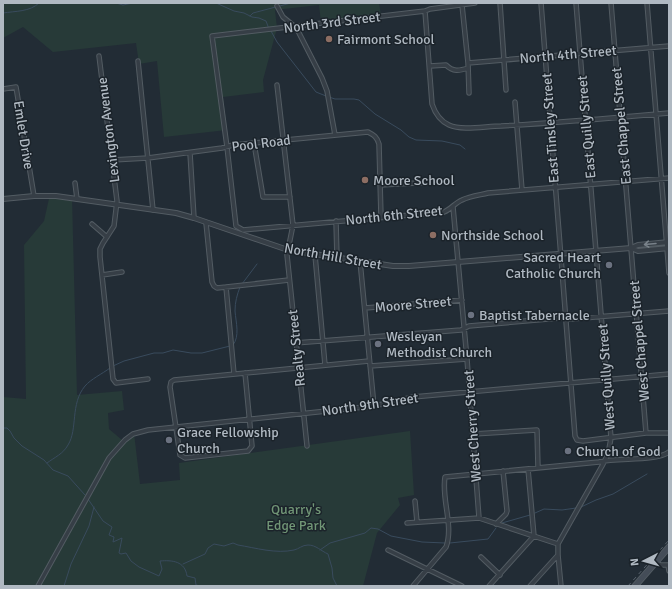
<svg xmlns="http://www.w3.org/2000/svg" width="672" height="589" viewBox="0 0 672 589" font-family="Signika,sans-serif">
<rect width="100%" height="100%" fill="#222c35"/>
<path fill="#273a38" d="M3 3H379L381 15 321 22 319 5 275 10 277 28 263 80 264 92 223 97 227 130 164 137 157 61 139 64 136 43 53 52 23 27 3 38Z
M50 194 72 197 77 395 122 391 124 410 108 413 109 429 122 440 134 433 140 484 180 480 179 463 410 431 414 495 398 498 400 505 377 533 363 586H3V397L26 399 24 245 44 221Z"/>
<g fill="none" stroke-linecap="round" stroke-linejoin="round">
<path stroke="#394b5d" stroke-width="1" d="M116 3 123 5 133 3
M216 3 234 11 244 13 252 17 259 18 266 21 269 29
M3 13C15 11 30 12 39 3
M250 16 253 13 291 3
M271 31 277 42 316 92 326 96
M329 97 335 99H354L359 100 375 114 401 130 409 137 416 140 442 141 460 145 465 149
M242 284 257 264
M233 345C240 336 236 323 235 311 235 302 237 295 240 287
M113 366 124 361 154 353H163L173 350 191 353H202L230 346
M3 428H7L10 431 14 438 22 446 44 460 53 470 68 476 85 495
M47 463C55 457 63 454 68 445 78 429 70 404 85 386 91 379 102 374 110 368
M88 499 103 521 112 527 109 535 114 537 113 542 122 538 119 553 121 554 126 553 131 561 139 567 159 576 162 569 160 561C172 560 185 561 187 576L195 578 196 585 200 586
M581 507 596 500 613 494 647 474
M535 513 544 509 562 510 576 508
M502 523 530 515
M450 543 488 539 496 528
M320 550 330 543 365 533 371 528 378 529 391 536 422 542 445 543
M183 564 205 554 208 548 214 544 224 546 233 543 238 545C256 548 276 554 294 550 299 549 302 545 308 545 316 545 321 551 328 554L332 568 333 578 337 586
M64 586 71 564 89 526 94 507"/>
<defs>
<path id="minor" d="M475 3 430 9 425 11 212 36 227 147 236 226 243 230 444 212C451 209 455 203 462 200 470 196 480 195 488 193L669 178
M500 3 506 90
M541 3 575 436 577 440 583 441 646 433H669
M611 3 646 433
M647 3 669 273
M462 5 468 63 469 93
M277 6 283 17 294 26 298 31 322 78 327 91 335 135
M425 11 432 104C435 113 440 121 449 125 462 131 486 126 501 126 557 123 613 118 669 113
M99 56 117 201 114 226 103 243 100 249V257L113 379 116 383 148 379
M138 61 153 210
M468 63 669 46
M430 66 446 65C453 72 459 71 468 68
M277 85 293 225 287 255 307 446
M3 89 16 87 34 196
M515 102 522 190
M254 143 263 197H290
M190 153 194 218
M112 160 148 158 222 148 233 145 368 132C374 135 377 137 379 144L381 217
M75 183 77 199
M380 185 436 182
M453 207 467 359 479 518
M336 221 337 258
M206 223 212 282 214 286 217 288 289 280
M92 224 107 237
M315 255 325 365
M360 261 374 406
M102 275 122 272
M226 287 234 374
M365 308 462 300
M295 343 461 330 469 326 560 318 571 319 669 311
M370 366 467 359
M245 373 252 446 248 451 185 458 180 455 170 387 171 382 174 380 369 361
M473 434 537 430 538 468
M415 501 417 522
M407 523 479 518 558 544
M496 524 506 514 507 511 503 471
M388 550 462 586
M481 557 500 575
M656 563 661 565H669
M668 565 669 571
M38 586 109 458 125 440 133 434 148 430 374 406 413 397 435 395 669 374
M413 586 446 547C454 526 441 498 445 477L599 462C618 457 655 462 669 452
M489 586 534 536 528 469
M530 586 558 555
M561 586 558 555V544L602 466 608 454 611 438 576 3"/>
<path id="tertiary" d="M3 199 34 196H56L176 213 194 218 288 250 393 266H409L631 248 638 245 669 242
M631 248 638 251 669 248"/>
<path id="secondary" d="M635 586 669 547"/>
</defs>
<use href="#minor" stroke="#535c63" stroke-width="5.5"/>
<use href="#tertiary" stroke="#535c63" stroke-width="6"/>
<use href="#secondary" stroke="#535c63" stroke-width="7"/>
<use href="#minor" stroke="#363e46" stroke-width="3.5"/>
<use href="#tertiary" stroke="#363e46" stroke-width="4"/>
<use href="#secondary" stroke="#444d58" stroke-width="5"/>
<path stroke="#58626c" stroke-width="1" stroke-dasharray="4 4" stroke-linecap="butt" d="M628 586 669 540"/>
</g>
<defs><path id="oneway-shaft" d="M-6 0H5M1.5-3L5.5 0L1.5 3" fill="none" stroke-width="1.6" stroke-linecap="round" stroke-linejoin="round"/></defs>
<use stroke="#79828a" href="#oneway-shaft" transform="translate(650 244) rotate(175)"/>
<g fill="#8d6e63" stroke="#1b232a" stroke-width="1.5">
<circle cx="329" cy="39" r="4"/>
<circle cx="365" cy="180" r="4"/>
<circle cx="433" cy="235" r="4"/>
</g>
<g fill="#6b7280" stroke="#1b232a" stroke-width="1.5">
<circle cx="609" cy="265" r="4"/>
<circle cx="471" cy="315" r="4"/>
<circle cx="378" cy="344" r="4"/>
<circle cx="169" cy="440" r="4"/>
<circle cx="568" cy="451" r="4"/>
</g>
<g text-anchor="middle" stroke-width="3" stroke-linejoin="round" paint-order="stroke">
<g font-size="14" fill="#b0b9c2" stroke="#1b232a">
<text transform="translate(332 22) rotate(-7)" y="5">North 3rd Street</text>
<text transform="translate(568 54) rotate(-5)" y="5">North 4th Street</text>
<text transform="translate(621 126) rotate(-95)" y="5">East Chappel Street</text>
<text transform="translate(586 127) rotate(-95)" y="5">East Quilly Street</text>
<text transform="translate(550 128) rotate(-94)" y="5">East Tinsley Street</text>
<text transform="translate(108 130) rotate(-97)" y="5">Lexington Avenue</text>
<text transform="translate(24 135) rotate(81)" y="5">Emlet Drive</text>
<text transform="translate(261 143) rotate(-7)" y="5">Pool Road</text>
<text transform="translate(394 215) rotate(-6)" y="5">North 6th Street</text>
<text transform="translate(333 256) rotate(10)" y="5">North Hill Street</text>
<text transform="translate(413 304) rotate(-5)" y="5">Moore Street</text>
<text transform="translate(639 341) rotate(-95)" y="5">West Chappel Street</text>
<text transform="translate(296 348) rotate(-96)" y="5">Realty Street</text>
<text transform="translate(606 377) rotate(-94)" y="5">West Quilly Street</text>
<text transform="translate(370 404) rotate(-8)" y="5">North 9th Street</text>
<text transform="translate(472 426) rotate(-94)" y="5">West Cherry Street</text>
</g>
<g font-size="14" fill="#b0b9c2" stroke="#1b232a" text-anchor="start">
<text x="337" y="44">Fairmont School</text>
<text x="373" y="185">Moore School</text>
<text x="441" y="240">Northside School</text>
<text x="601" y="262" text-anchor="end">Sacred Heart<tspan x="601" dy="16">Catholic Church</tspan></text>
<text x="479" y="320">Baptist Tabernacle</text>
<text x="386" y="341">Wesleyan<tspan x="386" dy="16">Methodist Church</tspan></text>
<text x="177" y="437">Grace Fellowship<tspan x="177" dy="16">Church</tspan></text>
<text x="576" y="456">Church of God</text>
</g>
<g font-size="14" fill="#719676" stroke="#1b232a">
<text x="296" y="514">Quarry's<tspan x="296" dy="16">Edge Park</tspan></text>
</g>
</g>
<rect width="672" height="589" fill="none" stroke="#b0b9c2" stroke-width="8"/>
<g transform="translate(644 561) rotate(264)" stroke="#1b232a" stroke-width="3" paint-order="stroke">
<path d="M0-3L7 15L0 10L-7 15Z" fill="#b0b9c2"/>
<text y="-6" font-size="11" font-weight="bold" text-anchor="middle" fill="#b0b9c2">N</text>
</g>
</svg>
